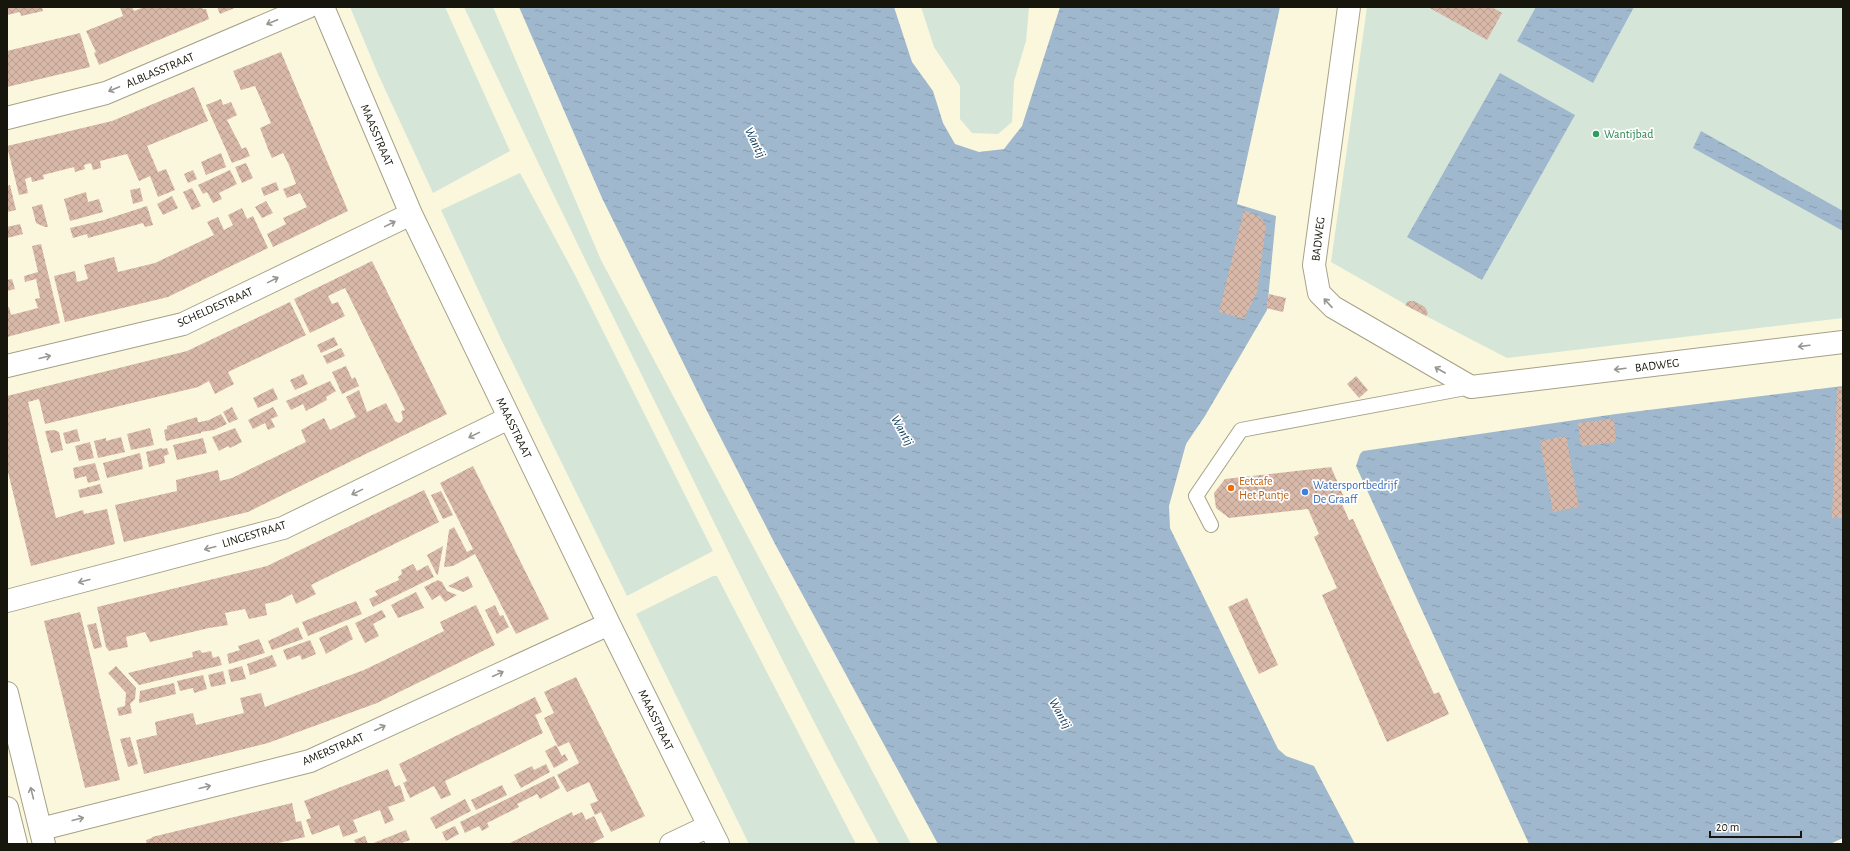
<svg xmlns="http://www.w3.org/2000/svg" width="1850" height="851" viewBox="0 0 1850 851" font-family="'Alegreya Sans',sans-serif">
<defs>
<pattern id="water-ripples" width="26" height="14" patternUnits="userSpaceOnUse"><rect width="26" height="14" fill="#9fb8cd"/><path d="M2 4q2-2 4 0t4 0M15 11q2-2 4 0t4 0" fill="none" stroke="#889daf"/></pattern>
<pattern id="building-cross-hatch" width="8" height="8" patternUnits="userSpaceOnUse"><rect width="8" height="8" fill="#d8b9a9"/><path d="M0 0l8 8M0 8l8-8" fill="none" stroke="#b99e90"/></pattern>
</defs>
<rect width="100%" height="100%" fill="#fbf7dc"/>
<path fill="#d5e6d8" d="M350 7H445L510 151 433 193 378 74Z
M464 7H493L601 260 911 844H879C810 718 746 588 683 459 609 309 535 158 464 7Z
M921 7H1029L1026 41 1014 81 1012 122 998 134 972 133 960 119V86L934 47Z
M1367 7H1843V318L1507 358 1426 316 1331 262Z
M520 173 575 275 713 551 627 596 502 341 441 210Z
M713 576H717L856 844H749L636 614Z"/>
<path fill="url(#water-ripples)" d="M519 7H894L912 62 933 91 943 123 955 144 979 152 1004 149 1022 126 1060 7H1280L1237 204 1276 216 1267 310 1205 416 1186 444 1169 506 1170 528 1278 749 1286 756 1314 766 1355 844H938L775 544 707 411 602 198Z
M1536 7H1634L1593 83 1517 41Z
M1500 73 1575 115 1482 280 1407 237Z
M1701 131 1843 211V231L1693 148Z
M1843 386V838L1830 844H1529L1356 466 1360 454 1363 451 1616 414Z"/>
<path fill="url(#building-cross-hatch)" d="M7 7H42L43 11 21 16 20 12 7 15Z
M120 7H132L134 11 144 7H202L203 9H206L209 19 99 65 94 53 96 52 86 31 123 16Z
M217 7H237L220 14Z
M1428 7H1492L1502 13 1487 40Z
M80 33 90 67 7 87V51Z
M281 52 348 211 273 247 267 234 286 224 283 218 307 207 300 193 287 198 283 189 296 184 289 165 283 153 272 158 268 149 260 128 271 123 255 86 241 90 233 71Z
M194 87 208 121 147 146 158 172 166 169 175 190 158 197 150 176 139 181 127 154 100 161 101 168 93 170 91 163 84 165 85 169 75 172 74 167 43 175 44 179 32 182 31 177 25 179 28 193 19 195 7 146 112 121Z
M221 99 223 105 231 102 237 115 227 120 242 149 246 147 250 156 232 163 206 105Z
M221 153 226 167 206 175 201 162Z
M246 163 253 178 242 183 235 167Z
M193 170 197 179 188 183 184 174Z
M230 170 237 184 219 193 222 199 213 203 207 192 203 194 198 185Z
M276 182 279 190 264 196 261 188Z
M10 185 16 210 7 212V186Z
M140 188 143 201 133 204 130 190Z
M192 188 201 206 192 210 183 192Z
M86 192 88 202 99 199 103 212 70 221 64 199Z
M172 196 178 208 163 215 157 204Z
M266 201 273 213 262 218 255 207Z
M42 204 48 227H45L36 223 32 207Z
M147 206 153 225 145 227 143 223 88 238 87 234 73 238 70 228 104 220Z
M242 208 247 219 253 216 268 248 168 297 65 322 54 276 75 271 77 282 88 279 84 265 114 257 118 272 155 263 214 235 207 222 218 217 224 230 233 225 228 215Z
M1244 210 1260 217 1266 225 1257 292 1244 319 1219 312Z
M20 224 23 234 7 238V227Z
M41 244 60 323 7 337V308L9 307 11 315 38 308 35 299 40 298 36 279 25 282 24 276 38 272 32 246Z
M372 261 447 414 248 512 124 542 115 505 177 491 176 480 218 470 220 481 232 478 306 442 301 430 314 423 324 418 330 430 356 417 346 397 359 390 367 412 386 403 395 421 399 423 402 421 403 418 401 411 405 410 345 288 328 296 332 304 338 302 345 316 310 333 294 299Z
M12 279 15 289 7 291V280Z
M1269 294 1286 298 1283 312 1266 308Z
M1408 301H1414L1425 307 1428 313 1426 316 1405 305Z
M290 302 306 335 228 372 234 384 215 394 209 381 198 387 45 424 39 399 28 402 56 518 83 510 84 514 107 509 115 544 31 566 7 468V396L187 351Z
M334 337 338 345 321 353 317 345Z
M341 348 345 356 327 364 323 356Z
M346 366 352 379 355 377 359 386 342 394 332 372Z
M303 374 308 384 295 390 290 380Z
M1356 376 1368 390 1359 398 1347 384Z
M330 381 336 391 326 397 327 400 306 411 303 404 291 410 286 401Z
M273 388 278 399 258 408 253 398Z
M1837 388H1843V518H1832Z
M232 407 238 419 229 423 223 412Z
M273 407 278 416 271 419 275 427 268 430 265 423 253 429 248 420Z
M221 414 227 424 214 430 201 432V433L166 441 164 430 167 429V426L197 417 198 422H200L209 420Z
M1614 419 1616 442 1581 446 1578 423Z
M150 428 154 445 131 450 127 434Z
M235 428 242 442 230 448 228 446 219 451 212 437Z
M77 429 80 441 66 444 63 433Z
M54 430 59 432 63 450 51 453 45 431Z
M1566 436 1579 507 1553 512 1540 441Z
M121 437 125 452 98 458 94 441 106 438V441Z
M203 438 207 453 177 460 173 445Z
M90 442 94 458 79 461 75 446Z
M162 448V449L167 448 169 454 164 456 165 463 149 467 146 452Z
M140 453 143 469 107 478 103 463Z
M95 463 100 480 88 483 86 476 75 479 73 468Z
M473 466 549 619 516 634 475 554 453 566 444 567 449 530 454 527 467 552 473 549 440 483Z
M1331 467 1346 502 1342 504 1349 520 1353 519 1434 694 1439 692 1449 714 1387 742 1322 595 1337 588 1314 537 1319 534 1308 509 1229 518 1216 508 1214 493 1225 479Z
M100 484 103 493 80 498 78 490Z
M424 490 439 522 311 585 316 594 296 604 292 594 278 601 265 604 267 615 249 619 245 609 225 613 228 625 209 628 150 642 145 632 126 637 128 647 109 651 106 647 97 607 267 566Z
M441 491 453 515 443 519 431 495Z
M443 546 438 574 437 575 427 555Z
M413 564 417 571 428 565 434 577 373 607 369 599 378 595 375 591 399 580 398 577 402 574 401 570Z
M468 576 473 587 463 592 448 586Z
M438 580 442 582 447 591 457 595 445 602 440 595 432 600 424 587Z
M416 592 424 608 398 618 391 605Z
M1247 598 1278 665 1259 674 1228 607Z
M356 601 362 614 308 636 302 622Z
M476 605 495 645 377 703 268 743 144 774 136 740 157 735 155 722 193 713 196 725 244 713 240 698 261 693 265 707 364 670 389 658 444 631 440 622Z
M495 605 500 616 503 615 509 627 497 634 485 610Z
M382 610 386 617 373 624 379 636 365 643 355 623Z
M80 612 120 780 85 788 44 621Z
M96 623 102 647 94 649 87 625Z
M347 625 353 639 326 654 319 638Z
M298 627 303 639 272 650 268 641Z
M259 639 265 653 229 664 227 654 240 650 238 646Z
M310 640 316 654 302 660 300 655 287 660 283 650Z
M200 650 202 653 211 651 213 658 219 656 222 665 139 685 128 673 193 657 192 652Z
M272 655 277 666 250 675 247 664Z
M116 666 136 688 135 699 130 704 132 713 119 716 117 708 125 706 126 693 108 673Z
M242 666 246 679 231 682 228 670Z
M223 671 226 684 211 687 208 675Z
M203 675 207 689 194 693 193 688 180 691 177 681Z
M576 677 645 816 611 832 601 812 595 815 590 804 598 801 589 782 567 792 557 775 579 763 569 742 558 747 544 718 554 713 544 692Z
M174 683 176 694 139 703 140 691Z
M535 697 542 712 535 715 543 733 445 781 451 795 441 799 434 786 410 798 403 783 407 781 399 764Z
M130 737 138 764 128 767 120 739Z
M556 745 562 756 565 754 568 760 554 768 545 751Z
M546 764 550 772 521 788 514 775 532 766 534 770Z
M388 769 395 787 400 785 405 801 388 807 394 820 385 824 380 810 353 820 358 832 343 837 339 825 312 835 306 820 311 818 304 801Z
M554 776 560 788 540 799 537 794 517 804 519 807 487 823 489 827 482 831 479 826 465 833 460 822Z
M502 785 507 795 476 810 471 800Z
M465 799 471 811 436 829 430 818Z
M292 803 296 822 301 821 305 837 274 844H147L146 840 152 838V837Z
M572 812 573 816 582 812 586 820 594 816 604 837 591 844H508Z
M455 826 459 834 446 841 442 832Z
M406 830 410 840 399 844H371Z
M365 836 368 844H356L354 840Z"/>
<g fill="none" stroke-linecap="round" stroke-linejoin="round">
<defs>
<path id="lane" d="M1211 525 1196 496 1241 430 1471 387"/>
<path id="street" d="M323 7 411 214 609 624 718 844
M1349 7 1314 265 1319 293 1333 307 1471 387 1843 342
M7 118 106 93 308 7
M7 366 183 324 411 214
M7 601 283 528 509 418
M7 693 44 844
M41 829 310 761 609 624
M671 844 709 826"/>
<path id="secondary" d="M7 808 16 844"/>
</defs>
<use href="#lane" stroke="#a5a188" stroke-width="16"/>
<use href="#street" stroke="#a5a188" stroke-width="24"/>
<use href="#secondary" stroke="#a5a188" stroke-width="24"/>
<use href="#lane" stroke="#fff" stroke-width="14"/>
<use href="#street" stroke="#fff" stroke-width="22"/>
<use href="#secondary" stroke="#fff" stroke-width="22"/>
</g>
<defs><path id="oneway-shaft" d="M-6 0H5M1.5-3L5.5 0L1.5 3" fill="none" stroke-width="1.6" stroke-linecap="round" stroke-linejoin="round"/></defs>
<g stroke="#979692">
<use href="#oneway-shaft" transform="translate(272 22) rotate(157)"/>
<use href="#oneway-shaft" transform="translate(114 89) rotate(157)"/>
<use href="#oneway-shaft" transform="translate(390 224) rotate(-26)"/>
<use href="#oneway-shaft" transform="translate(273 280) rotate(-26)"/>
<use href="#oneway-shaft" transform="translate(1328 303) rotate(-133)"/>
<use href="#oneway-shaft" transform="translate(1804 346) rotate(173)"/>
<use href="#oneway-shaft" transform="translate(45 357) rotate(-14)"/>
<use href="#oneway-shaft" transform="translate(1620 369) rotate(173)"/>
<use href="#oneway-shaft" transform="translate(1440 370) rotate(-150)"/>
<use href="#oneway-shaft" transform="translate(474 435) rotate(154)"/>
<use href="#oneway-shaft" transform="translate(357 492) rotate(154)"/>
<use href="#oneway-shaft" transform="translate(210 548) rotate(165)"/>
<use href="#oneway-shaft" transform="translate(84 581) rotate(165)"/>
<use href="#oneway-shaft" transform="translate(498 674) rotate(-25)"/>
<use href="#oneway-shaft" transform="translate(380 728) rotate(-25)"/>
<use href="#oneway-shaft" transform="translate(205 787) rotate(-14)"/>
<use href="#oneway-shaft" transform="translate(32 793) rotate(-104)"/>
<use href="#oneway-shaft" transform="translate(78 819) rotate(-14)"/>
</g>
<circle fill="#2e9e5b" stroke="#fff" stroke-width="1.5" cx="1596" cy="134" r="4"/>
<circle fill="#e8710a" stroke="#fff" stroke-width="1.5" cx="1231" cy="488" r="4"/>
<circle fill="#3f7fe0" stroke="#fff" stroke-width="1.5" cx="1305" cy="492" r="4"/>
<g text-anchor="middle" stroke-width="3.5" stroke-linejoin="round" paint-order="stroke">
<g font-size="12" fill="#17160c" stroke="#fff">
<text transform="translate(160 70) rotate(-23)" y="4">ALBLASSTRAAT</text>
<text transform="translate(377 135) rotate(67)" y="4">MAASSTRAAT</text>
<text transform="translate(1318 239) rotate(-83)" y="4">BADWEG</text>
<text transform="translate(215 307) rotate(-24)" y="4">SCHELDESTRAAT</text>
<text transform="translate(1657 365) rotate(-7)" y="4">BADWEG</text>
<text transform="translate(514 428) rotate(64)" y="4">MAASSTRAAT</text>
<text transform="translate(254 534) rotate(-17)" y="4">LINGESTRAAT</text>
<text transform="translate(656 720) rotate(64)" y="4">MAASSTRAAT</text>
<text transform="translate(333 749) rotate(-23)" y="4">AMERSTRAAT</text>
</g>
<g font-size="12" fill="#27864d" stroke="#fff" text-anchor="start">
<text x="1604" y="138">Wantijbad</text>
</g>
<g font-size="12" fill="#c56008" stroke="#fff" text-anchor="start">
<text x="1239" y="485">Eetcafe<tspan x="1239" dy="14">Het Puntje</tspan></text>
</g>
<g font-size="12" fill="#366cbe" stroke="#fff" text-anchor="start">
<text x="1313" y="489">Watersportbedrijf<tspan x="1313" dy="14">De Graaff</tspan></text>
</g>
<g font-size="13" font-style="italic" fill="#113d5c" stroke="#fff">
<text transform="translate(756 142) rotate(64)" y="5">Wantij</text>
<text transform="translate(903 430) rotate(61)" y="5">Wantij</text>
<text transform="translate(1061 713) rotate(61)" y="5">Wantij</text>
</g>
</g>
<rect width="1850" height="851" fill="none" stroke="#17160c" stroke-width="16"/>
<path d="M1710 831v6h91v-6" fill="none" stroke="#17160c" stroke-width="2"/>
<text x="1716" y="831" font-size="12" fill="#17160c" stroke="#ffffff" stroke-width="3" paint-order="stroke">20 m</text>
</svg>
